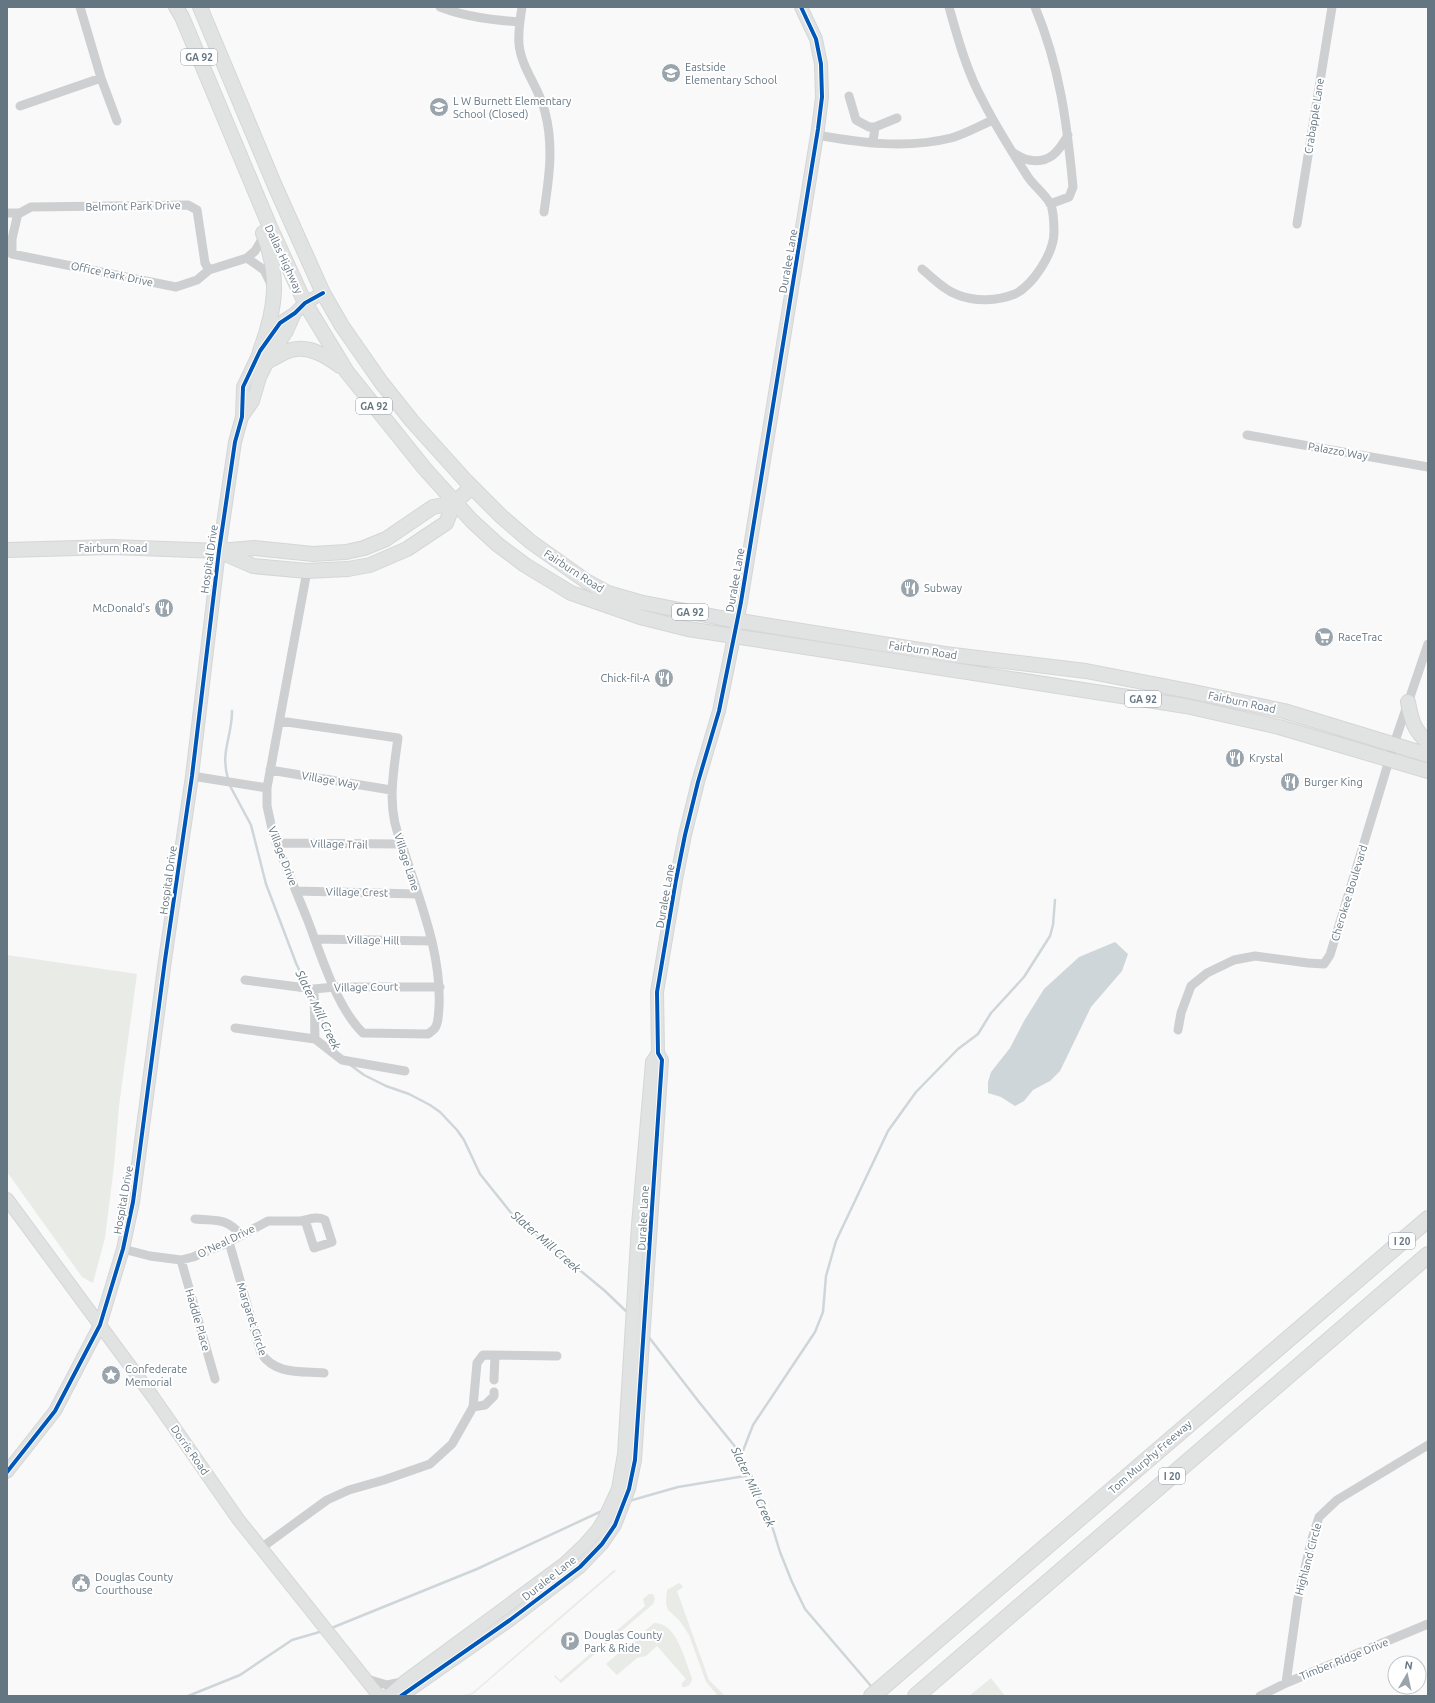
<svg xmlns="http://www.w3.org/2000/svg" width="1435" height="1703" viewBox="0 0 1435 1703" font-family="Ubuntu,sans-serif">
<rect width="100%" height="100%" fill="#f9f9f9"/>
<path fill="#e8ebe6" d="M7 955 137 974 119 1106 114 1166 105 1238 93 1283 82 1277 7 1172Z
M614 1570 616 1571 473 1694 460 1696 472 1693Z
M679 1583 683 1586 682 1588 677 1591 709 1680 725 1696H718L706 1682 689 1635 679 1620 668 1610 666 1603 667 1590Z
M649 1594H653L655 1599 653 1604 561 1683 554 1676 555 1675 560 1680 645 1606 643 1599Z
M654 1623C677 1622 685 1661 692 1678 692 1683 688 1688 682 1687V1683L686 1679 657 1646 646 1656 637 1658 617 1675 606 1664Z
M991 1678 1005 1696H969Z"/>
<path fill="#ced6d9" d="M1115 942 1128 954 1122 971 1091 1007 1060 1071 1050 1081 1033 1090 1024 1101 1015 1106 1001 1097 988 1093V1082L991 1072 1010 1048 1024 1021 1044 989 1079 957Z"/>
<g fill="none" stroke-linecap="round" stroke-linejoin="round">
<path stroke="#ced6d9" stroke-width="2.5" d="M228 779C220 751 232 738 232 711
M229 784 251 825 266 884 296 963 306 985
M318 1010 336 1051
M349 1064 364 1075 386 1086 409 1094 430 1105 440 1112 457 1130 464 1140 480 1174 512 1214 605 1291 629 1314
M648 1336 699 1402 737 1449 751 1475 757 1493 769 1516 780 1552 792 1582 805 1609 871 1686
M741 1456 753 1425 815 1332 823 1312 826 1276 836 1241 888 1131 916 1092 958 1049 978 1034 991 1013 1024 977 1050 936 1053 925 1055 900
M629 1501 678 1487 751 1475
M329 1629 477 1569 604 1510
M188 1696 240 1675 292 1640 323 1631"/>
<defs>
<path id="secondary" d="M242 417 253 401 260 377 268 361 287 331 295 313
M7 1199 153 1397 238 1519 379 1696
M7 1472 55 1411 100 1325 123 1249 133 1202 165 960 192 776 219 551 235 442 242 417 243 387 260 351 280 323 295 313 305 303 323 293
M388 1696 404 1682 564 1564 585 1544 598 1529 604 1519 618 1489 624 1454 638 1225 652 1062 658 1053
M401 1696 510 1620 580 1567 602 1544 615 1525 629 1489 635 1460 662 1060 658 1053 657 992 676 880 685 835 698 782 719 711 741 602 818 129 822 97 821 64 816 39 801 7"/>
<path id="primary" d="M176 7 182 17 270 227 305 303 347 372 425 469 471 520 497 544 525 565 571 593 640 617 688 629 1186 706 1279 727 1428 771
M200 7 275 186 323 293 342 326 381 382 412 421 466 481 502 517 531 542 586 581 608 593 639 602 721 618 945 654 1086 671 1189 691 1284 711 1428 755
M260 351C276 309 280 276 263 233
M268 361C275 358 283 352 291 350 309 345 326 356 340 366
M7 550 112 547 219 551 254 548 313 554 346 552 364 548 386 539 433 507 454 503 472 487
M221 552 253 566 307 571 348 569 370 565 407 549 446 523 454 503
M1408 702C1411 719 1414 731 1428 742"/>
<path id="highway" d="M872 1696 1428 1219
M916 1696 1428 1255"/>
</defs>
<use href="#secondary" stroke="#d5d6d7" stroke-width="14"/>
<use href="#primary" stroke="#d5d6d7" stroke-width="16"/>
<use href="#highway" stroke="#d5d6d6" stroke-width="18"/>
<path stroke="#cecfd0" stroke-width="9" d="M80 7 101 78 117 121
M440 7C466 17 493 20 520 22
M522 7C520 19 518 31 519 44 521 68 540 89 545 112 554 146 549 178 544 212
M1035 7C1060 67 1067 123 1073 187L1069 197 1050 204
M849 96 856 120 869 127H875
M20 106 101 78
M817 135C861 143 906 149 951 138 965 134 979 126 993 120
M873 142 875 127 897 118
M1012 152C1017 155 1024 159 1029 160 1050 164 1059 151 1068 135
M7 213H20L31 207 188 205 197 210 205 263 209 270
M18 213 12 239V254L176 287 197 280 209 270 247 258 255 251 264 236
M1297 224 1332 7
M247 258 264 270 271 284
M922 269C933 278 944 290 958 295 976 302 997 301 1015 294 1033 285 1054 253 1054 232 1054 223 1054 214 1051 205 1046 195 1034 186 1028 177 1012 152 996 127 983 101 967 72 958 39 949 7
M1247 435 1428 467
M280 721 398 738C393 774 386 810 402 844 418 898 442 951 439 1008 438 1015 439 1022 435 1028 433 1031 430 1032 428 1034L363 1033C337 1008 321 955 308 921 296 890 282 860 272 829L267 806V788L307 571
M270 770 391 790
M192 776 267 788
M276 843 402 844
M296 891 417 894
M315 939 432 941
M245 980 314 989 335 987H440
M314 989 315 1039
M235 1028 315 1039 342 1060 405 1071
M1178 1030 1181 1013 1191 986 1207 973 1234 960 1255 956 1308 963 1324 964 1330 955 1394 744 1428 644
M195 1219C216 1221 226 1217 241 1235
M229 1242 261 1353C275 1375 301 1371 324 1373
M123 1249 150 1256 181 1260 193 1257 229 1242 268 1221H301C310 1219 317 1216 325 1220L332 1242 314 1248 305 1220
M181 1260 215 1379
M494 1380 495 1355
M473 1407 485 1405 494 1396V1392
M261 1548 327 1500 349 1490 384 1480 430 1464 452 1444 473 1407 477 1363 483 1355 557 1356
M367 1679 387 1685 402 1682
M1286 1683 1298 1598 1311 1542 1319 1517 1337 1500 1428 1445
M1260 1696 1286 1683 1428 1624"/>
<use href="#secondary" stroke="#e1e2e2" stroke-width="12"/>
<use href="#primary" stroke="#e1e2e2" stroke-width="14"/>
<use href="#highway" stroke="#e1e2e2" stroke-width="16"/>
<defs>
<path id="cycleway" d="M7 1472 55 1411 100 1325 123 1249 133 1202 165 960 192 776 219 551 235 442 242 417 243 387 260 351 280 323 295 313 305 303 323 293
M401 1696 510 1620 580 1567 602 1544 615 1525 629 1489 635 1460 662 1060 658 1053 657 992 676 880 685 835 698 782 719 711 741 602 818 129 822 97 821 64 816 39 801 7"/>
</defs>
<use href="#cycleway" stroke="#fff" stroke-width="6"/>
<use href="#cycleway" stroke="#0057b8" stroke-width="4"/>
</g>
<defs>
<symbol id="school-disc" viewBox="-11 -11 22 22"><circle r="9.5" fill="#99a4ac" stroke="#fff"/><path d="M0-5L7-2L0 1L-7-2ZM-4 1L0 2.5L4 1V4Q0 6-4 4Z" fill="#fff"/></symbol>
<symbol id="restaurant-disc" viewBox="-11 -11 22 22"><circle r="9.5" fill="#99a4ac" stroke="#fff"/><path d="M-5-6h1v4h1v-4h1v4h1v-4h1v5L-1.5 .5V6h-2V.5L-5-1ZM5-6V6H3V1.5H1.5Q1.5-4 5-6Z" fill="#fff"/></symbol>
<symbol id="supermarket-disc" viewBox="-11 -11 22 22"><circle r="9.5" fill="#99a4ac" stroke="#fff"/><path d="M-6-5.5h2.5l.6 2H6L4.5 2H-2.5L-4.4-4H-6ZM-1.5 3.2a1.3 1.3 0 1 0 .1 0ZM3 3.2a1.3 1.3 0 1 0 .1 0Z" fill="#fff"/></symbol>
<symbol id="sight-disc" viewBox="-11 -11 22 22"><circle r="9.5" fill="#99a4ac" stroke="#fff"/><path d="M0-6L1.8-2.2L6-1.7L2.9 1.2L3.7 5.4L0 3.3L-3.7 5.4L-2.9 1.2L-6-1.7L-1.8-2.2Z" fill="#fff"/></symbol>
<symbol id="civic-disc" viewBox="-11 -11 22 22"><circle r="9.5" fill="#99a4ac" stroke="#fff"/><path d="M-.6-6.5H3V-4.5H.6V-3L4-1V1h2V6H-6V1h2V-1L-.6-3ZM-1.2 2.5V6h2.4V2.5Z" fill="#fff"/></symbol>
<symbol id="parking-disc" viewBox="-11 -11 22 22"><circle r="9.5" fill="#99a4ac" stroke="#fff"/><path d="M-3.5-5.5H1a3.5 3.5 0 0 1 0 7H-1V5.5H-3.5ZM-1-3.4V-.6H.8a1.4 1.4 0 0 0 0-2.8Z" fill="#fff"/></symbol>
</defs>
<g fill-rule="evenodd">
<use href="#school-disc" x="660" y="62" width="22" height="22"/>
<use href="#school-disc" x="428" y="96" width="22" height="22"/>
<use href="#restaurant-disc" x="899" y="577" width="22" height="22"/>
<use href="#restaurant-disc" x="153" y="597" width="22" height="22"/>
<use href="#supermarket-disc" x="1313" y="626" width="22" height="22"/>
<use href="#restaurant-disc" x="653" y="667" width="22" height="22"/>
<use href="#restaurant-disc" x="1224" y="747" width="22" height="22"/>
<use href="#restaurant-disc" x="1279" y="771" width="22" height="22"/>
<use href="#sight-disc" x="100" y="1364" width="22" height="22"/>
<use href="#civic-disc" x="70" y="1572" width="22" height="22"/>
<use href="#parking-disc" x="559" y="1630" width="22" height="22"/>
</g>
<g text-anchor="middle" stroke-width="4" stroke-linejoin="round" paint-order="stroke">
<g fill="#fff" stroke="#939fa8" stroke-width="1">
<rect x="181" y="49" width="36" height="16" rx="3"/>
<rect x="356" y="398" width="36" height="16" rx="3"/>
<rect x="672" y="604" width="36" height="16" rx="3"/>
<rect x="1125" y="691" width="36" height="16" rx="3"/>
<rect x="1389" y="1233" width="26" height="16" rx="3"/>
<rect x="1159" y="1468" width="26" height="16" rx="3"/>
</g>
<g font-size="10" font-weight="bold" fill="#657683">
<text x="199" y="61">GA 92</text>
<text x="374" y="410">GA 92</text>
<text x="690" y="616">GA 92</text>
<text x="1143" y="703">GA 92</text>
<text x="1402" y="1245">I 20</text>
<text x="1172" y="1480">I 20</text>
</g>
<g font-size="11" fill="#657683" stroke="#fff" text-anchor="start">
<text x="685" y="71">Eastside<tspan x="685" dy="13">Elementary School</tspan></text>
<text x="453" y="105">L W Burnett Elementary<tspan x="453" dy="13">School (Closed)</tspan></text>
<text x="924" y="592">Subway</text>
<text x="150" y="612" text-anchor="end">McDonald's</text>
<text x="1338" y="641">RaceTrac</text>
<text x="650" y="682" text-anchor="end">Chick-fil-A</text>
<text x="1249" y="762">Krystal</text>
<text x="1304" y="786">Burger King</text>
<text x="125" y="1373">Confederate<tspan x="125" dy="13">Memorial</tspan></text>
<text x="95" y="1581">Douglas County<tspan x="95" dy="13">Courthouse</tspan></text>
<text x="584" y="1639">Douglas County<tspan x="584" dy="13">Park &amp; Ride</tspan></text>
</g>
<g font-size="11" fill="#657683" stroke="#fff">
<text transform="translate(1314 116) rotate(-81)" y="4">Crabapple Lane</text>
<text transform="translate(133 206) rotate(-1)" y="4">Belmont Park Drive</text>
<text transform="translate(284 259) rotate(65)" y="4">Dallas Highway</text>
<text transform="translate(788 261) rotate(-80)" y="4">Duralee Lane</text>
<text transform="translate(112 274) rotate(12)" y="4">Office Park Drive</text>
<text transform="translate(1338 451) rotate(10)" y="4">Palazzo Way</text>
<text x="113" y="552">Fairburn Road</text>
<text transform="translate(209 559) rotate(-82)" y="4">Hospital Drive</text>
<text transform="translate(574 571) rotate(33)" y="4">Fairburn Road</text>
<text transform="translate(735 580) rotate(-80)" y="4">Duralee Lane</text>
<text transform="translate(923 650) rotate(9)" y="4">Fairburn Road</text>
<text transform="translate(1242 702) rotate(12)" y="4">Fairburn Road</text>
<text transform="translate(330 780) rotate(10)" y="4">Village Way</text>
<text transform="translate(339 844) rotate(1)" y="4">Village Trail</text>
<text transform="translate(283 856) rotate(69)" y="4">Village Drive</text>
<text transform="translate(407 862) rotate(72)" y="4">Village Lane</text>
<text transform="translate(168 880) rotate(-82)" y="4">Hospital Drive</text>
<text transform="translate(357 892) rotate(1)" y="4">Village Crest</text>
<text transform="translate(1349 893) rotate(-73)" y="4">Cherokee Boulevard</text>
<text transform="translate(665 896) rotate(-80)" y="4">Duralee Lane</text>
<text transform="translate(373 940) rotate(1)" y="4">Village Hill</text>
<text transform="translate(366 987) rotate(-1)" y="4">Village Court</text>
<text transform="translate(123 1200) rotate(-80)" y="4">Hospital Drive</text>
<text transform="translate(643 1218) rotate(-87)" y="4">Duralee Lane</text>
<text transform="translate(226 1241) rotate(-26)" y="4">O'Neal Drive</text>
<text transform="translate(252 1319) rotate(72)" y="4">Margaret Circle</text>
<text transform="translate(198 1320) rotate(74)" y="4">Haddle Place</text>
<text transform="translate(190 1450) rotate(55)" y="4">Dorris Road</text>
<text transform="translate(1150 1457) rotate(-41)" y="4">Tom Murphy Freeway</text>
<text transform="translate(1308 1559) rotate(-75)" y="4">Highland Circle</text>
<text transform="translate(549 1578) rotate(-38)" y="4">Duralee Lane</text>
<text transform="translate(1344 1659) rotate(-22)" y="4">Timber Ridge Drive</text>
</g>
<g font-size="12" font-style="italic" fill="#60757c" stroke="#fff">
<text transform="translate(318 1010) rotate(64)" y="4">Slater Mill Creek</text>
<text transform="translate(546 1242) rotate(41)" y="4">Slater Mill Creek</text>
<text transform="translate(753 1487) rotate(65)" y="4">Slater Mill Creek</text>
</g>
</g>
<rect width="1435" height="1703" fill="none" stroke="#657683" stroke-width="16"/>
<g transform="translate(1407 1675) rotate(9)"><circle r="19" fill="#ffffff" stroke="#c1c8cd"/>
<path d="M0-3L7 15L0 10L-7 15Z" fill="#99a4ac"/>
<text y="-6" font-size="11" font-weight="bold" text-anchor="middle" fill="#657683">N</text>
</g>
</svg>
